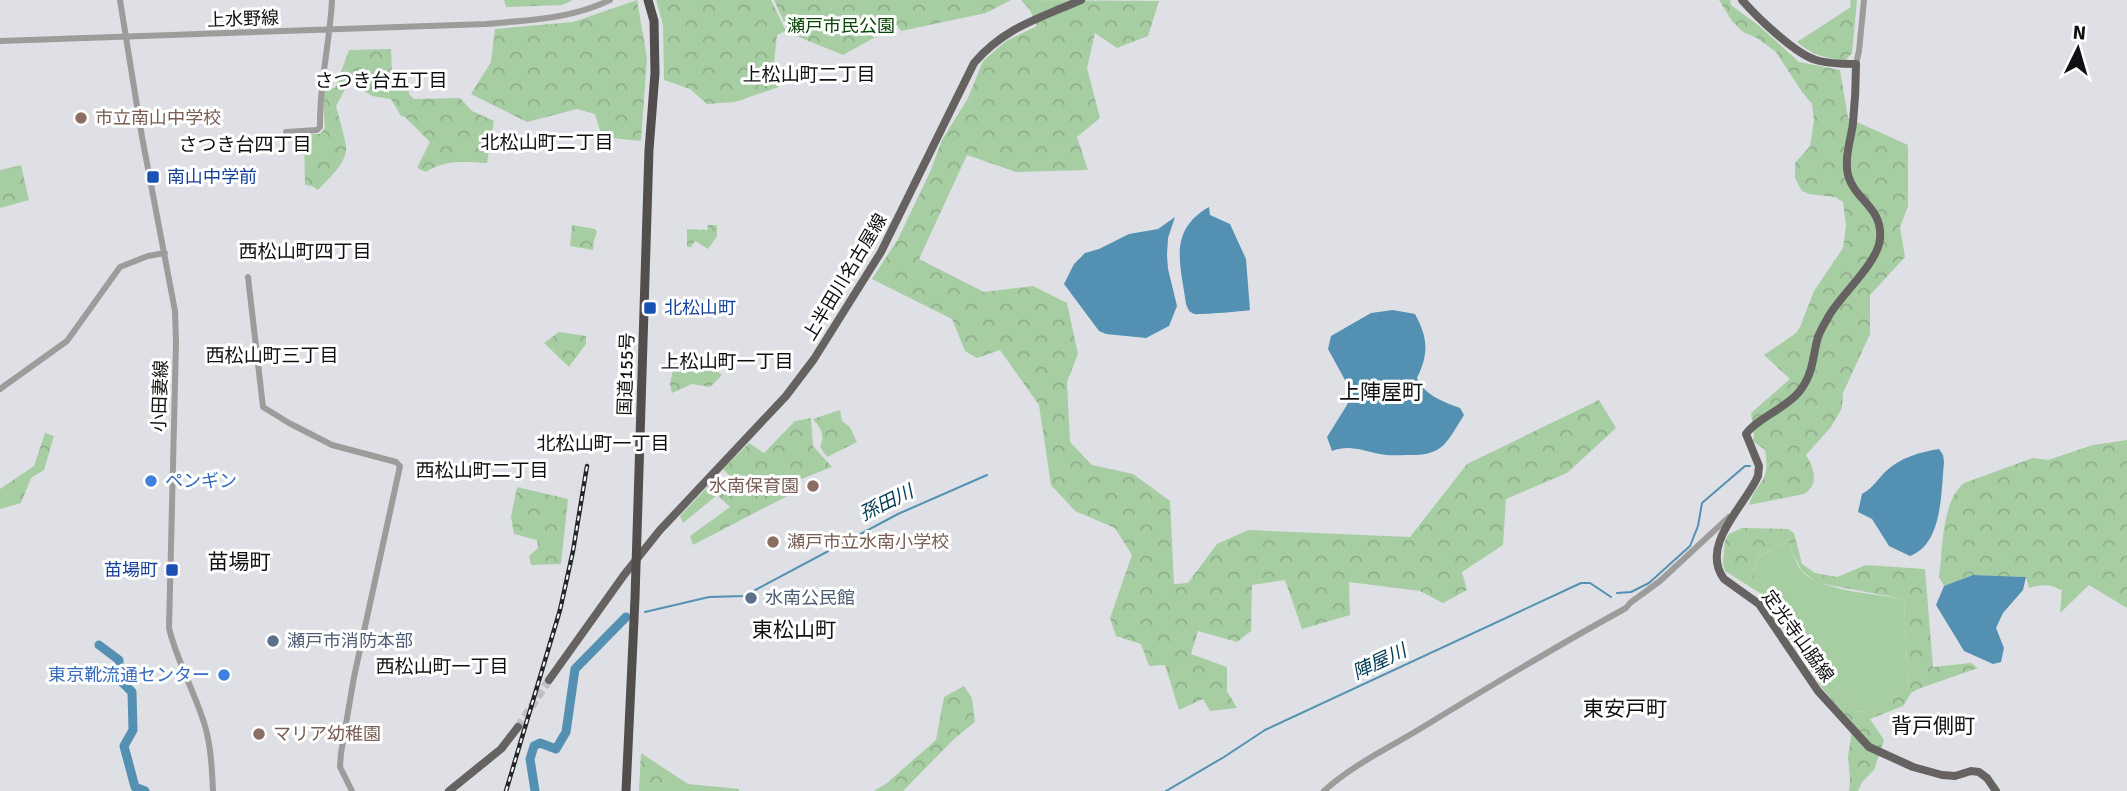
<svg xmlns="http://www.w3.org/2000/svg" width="2127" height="791" viewBox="0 0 2127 791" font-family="Signika,'Noto Sans JP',sans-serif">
<defs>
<pattern id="forest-crowns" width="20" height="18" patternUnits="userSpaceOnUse" patternTransform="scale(1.75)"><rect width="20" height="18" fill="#a7cda3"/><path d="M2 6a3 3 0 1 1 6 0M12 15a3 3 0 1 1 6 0" fill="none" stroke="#8faf8b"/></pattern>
</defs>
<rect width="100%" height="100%" fill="#dfe0e5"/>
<path fill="#a7cda3" d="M1787 543H1790C1792 552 1795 561 1800 569 1816 591 1877 594 1904 599L1908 689 1876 710 1857 712 1763 585 1754 577C1754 573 1753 568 1755 564 1759 555 1778 545 1787 543Z"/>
<path fill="url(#forest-crowns)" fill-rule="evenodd" d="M504 0H573L562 5 506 7Z
M637 0 647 58 641 141 602 137 595 114 577 109 527 122 471 94 491 62 495 29 573 22Z
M656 0H771L786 31 777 35 773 72 779 87 735 102 707 104 690 89 664 80 663 25Z
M774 0H1011L986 13 901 31 897 25 843 55 789 33Z
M1021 0 1159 1 1148 36 1117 48 1095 33 1087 68 1100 118 1077 137 1088 170 1016 172 967 155 919 259 984 292 1033 286 1067 303 1078 354 1067 382 1070 442 1092 465 1133 474 1170 501 1174 584 1188 583 1217 544 1248 530 1410 537 1467 464 1599 400 1616 428 1567 473 1506 499 1503 545 1462 572 1467 590 1443 603 1420 591 1349 582 1350 615 1302 629 1285 580 1252 585 1251 631 1237 642 1198 631 1191 654 1227 667V691L1237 708 1210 711 1203 699 1179 710 1165 665 1149 666 1141 644 1116 636 1110 618 1132 555 1115 528 1075 511 1051 485 1039 405 1000 350 977 358 965 351 952 319 872 279 898 239 930 172 942 140 968 98 983 61 1006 41 1037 26 1030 10Z
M1719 0H1730L1731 5 1758 25 1799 62 1840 70 1848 118 1908 145V206L1900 227 1905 257 1870 295V334L1843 393 1842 408 1831 427 1806 455C1814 468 1820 484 1804 494L1749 505C1757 479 1771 485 1765 450L1753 441 1754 434 1751 413 1790 379 1764 355 1796 333 1800 327 1814 291 1843 248 1846 226 1843 202 1835 197 1809 194 1802 191 1795 178V163L1810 146 1814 120 1812 104 1802 92 1776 52 1757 38 1743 32 1732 21Z
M1850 0H1857L1852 53 1846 60C1827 59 1812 55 1797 42L1851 7Z
M391 49 392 73 408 75 409 94 414 99 460 98 472 111 494 121 487 163C466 162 445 159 426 172L417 168 430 142 405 117 401 116 391 99 372 96 349 82 336 106C338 115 347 143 346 150 345 165 328 179 318 190L312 186 305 185 304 134H320L325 128 323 104 325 87 335 88 349 50Z
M21 165 29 200 0 208V170Z
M572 225 595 229 597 232 594 240 593 250 570 246Z
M708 225H717V236L708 249 695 241 691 247H687V229L707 230Z
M559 332 586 336V344L569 367 544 343Z
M695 355 722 375 710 387 692 384 672 393 670 384 674 365 688 366Z
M840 410 842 421 850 427 857 442 827 457 820 447C825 434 821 429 813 419Z
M811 418 813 446 832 467 796 481 795 492 693 545 690 536 730 507 717 495 683 523 680 516 712 482 724 495 737 484 723 469 749 443 764 453 795 421Z
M45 433 54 436 44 470 31 478 21 503 0 509V489L34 466Z
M2127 440V608L2089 585 2060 613 2062 590C2051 584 2041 584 2029 588L2026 577 1973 575 1944 586 1939 577C1943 549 1941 502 1964 483L2033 458 2048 460 2093 445Z
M517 487 568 499 561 564 531 565 529 556 538 548 537 540 514 534 511 517Z
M1742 528 1788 529 1794 533 1802 564 1815 573 1837 577 1866 565 1925 569 1933 667 1971 663 1978 668 1918 689 1911 693 1903 706 1870 719 1884 740 1874 770 1862 782 1858 791H1849L1850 780 1848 757 1853 724 1822 688 1763 595 1725 571 1723 563 1725 540 1729 534ZM1787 543H1790L1793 554 1802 571 1818 583 1904 599 1908 689 1876 710 1857 712 1763 585 1754 577C1754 573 1753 568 1755 564 1758 555 1778 545 1787 543Z
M964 686 972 698 975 722 954 739 903 791H874L887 783 936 740 944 697Z
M641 753 688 784 739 789V791H639Z"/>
<path fill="#5390b2" d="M1209 207 1210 215 1230 224 1246 259 1250 310C1247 311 1198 315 1194 314 1192 313 1191 312 1189 311L1186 304C1181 265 1167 231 1209 207Z
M1175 217 1168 238 1167 255 1168 269 1177 306 1169 326 1146 338 1106 334 1099 331 1064 284 1074 264 1085 253 1099 249 1129 234 1158 229Z
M1393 310 1415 314C1428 338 1429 353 1417 378 1425 396 1444 402 1460 408L1464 415C1446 443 1444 456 1407 455 1398 455 1388 456 1380 454 1364 451 1349 444 1332 451L1327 437 1347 405 1351 391 1328 349 1331 336 1371 313Z
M1939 449 1943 455 1944 462C1941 491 1943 544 1910 556L1889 546 1872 519 1858 512 1862 494C1875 486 1876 481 1886 471 1900 458 1920 452 1939 449Z
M1973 575 2026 577 2023 590 2003 613 1996 628 2004 648 2001 662 1993 664 1964 651 1936 605 1944 586Z"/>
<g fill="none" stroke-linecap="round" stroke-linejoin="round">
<path stroke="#5390b2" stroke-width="2" d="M1617 593 1631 592 1649 583 1690 546 1698 526 1702 503 1745 466H1750
M645 612 709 597 744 596 898 514 987 475
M1166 791 1224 757 1265 730 1581 583H1590L1611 597"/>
<path stroke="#5390b2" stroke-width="9" d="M99 645 119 660V679L132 692 133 730 124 746 135 787 145 791
M535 791 530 759 534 746 540 743 556 749 566 732 575 669 626 617"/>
<path stroke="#c0c1c5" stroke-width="8" stroke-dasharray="8 4" stroke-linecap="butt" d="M518 727 549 680"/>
<path stroke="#9e9b9b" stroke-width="6" d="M120 0 142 137 175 311 176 343 169 628C177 662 195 692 205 726 211 747 212 769 213 791
M0 41 486 24C529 20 571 19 610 0
M1856 64 1859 51 1864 0
M286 132 317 130 320 127C319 84 330 43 332 0
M248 277 263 407 289 423 332 445 396 462 400 466 354 677 341 753 340 767 352 791
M0 389 67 341 120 267 148 256 165 253
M1324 791C1354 764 1389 748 1423 727 1490 686 1557 646 1626 608L1630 603 1660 581 1729 517"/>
<path stroke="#676262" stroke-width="8" d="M1742 0C1757 17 1795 54 1816 60 1829 64 1843 64 1856 64 1856 84 1855 103 1853 123 1851 140 1844 157 1848 175 1855 201 1883 207 1880 239 1878 262 1843 293 1830 314 1826 321 1821 329 1818 337 1812 358 1814 373 1799 392 1785 409 1756 419 1746 434L1759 466 1758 476C1745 506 1699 545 1724 579L1759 604 1818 691 1869 747 1913 767 1942 775 1955 776 1971 771 1979 772 1987 778 1996 791
M549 680 624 575 660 530 786 396 814 359 881 252 974 63C1005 27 1040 18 1081 0
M449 791 501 749 518 727"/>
<path stroke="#534e4e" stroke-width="9" d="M626 791 635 598 649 150 655 73 654 21 648 0"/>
<defs>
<path id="rail" d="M506 791 560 610 573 551 587 466"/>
</defs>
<use href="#rail" stroke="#252628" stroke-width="4.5"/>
<use href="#rail" stroke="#fff" stroke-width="2" stroke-dasharray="5" stroke-linecap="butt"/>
</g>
<g fill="#8d6e63" stroke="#fff" stroke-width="2.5">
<circle cx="81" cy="118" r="7"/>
<circle cx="813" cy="486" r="7"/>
<circle cx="773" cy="542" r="7"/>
<circle cx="259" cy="734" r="7"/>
</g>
<g fill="#1a4fb4" stroke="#fff" stroke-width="2.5">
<rect x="146" y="170" width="14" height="14" rx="3.5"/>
<rect x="643" y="301" width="14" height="14" rx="3.5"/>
<rect x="165" y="563" width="14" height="14" rx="3.5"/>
</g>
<g fill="#3f7fe0" stroke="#fff" stroke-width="2.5">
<circle cx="151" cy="481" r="7"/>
<circle cx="224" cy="675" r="7"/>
</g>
<g fill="#5c6f8a" stroke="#fff" stroke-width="2.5">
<circle cx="751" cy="598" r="7"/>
<circle cx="273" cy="641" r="7"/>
</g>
<g text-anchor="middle" stroke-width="6" stroke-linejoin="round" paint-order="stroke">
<g font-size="18" fill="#0f1011" stroke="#fff">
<text transform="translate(243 19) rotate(-2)" y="6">上水野線</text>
<text transform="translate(845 277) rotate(-59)" y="6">上半田川名古屋線</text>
<text transform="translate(626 374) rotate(-88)" y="6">国道155号</text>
<text transform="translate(160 396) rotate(-88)" y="6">小田妻線</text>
<text transform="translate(1798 636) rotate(54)" y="6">定光寺山脇線</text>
</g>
<g font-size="18" fill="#064603" stroke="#fff">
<text x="841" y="32">瀬戸市民公園</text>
</g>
<g font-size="18" fill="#785e54" stroke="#fff" text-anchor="start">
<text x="95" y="124">市立南山中学校</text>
<text x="799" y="492" text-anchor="end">水南保育園</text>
<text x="787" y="548">瀬戸市立水南小学校</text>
<text x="273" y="740">マリア幼稚園</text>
</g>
<g font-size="18" fill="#164399" stroke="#fff" text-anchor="start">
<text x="167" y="183">南山中学前</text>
<text x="664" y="314">北松山町</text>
<text x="158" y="576" text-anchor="end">苗場町</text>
</g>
<g font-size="18" fill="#366cbe" stroke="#fff" text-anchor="start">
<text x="165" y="487">ペンギン</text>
<text x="210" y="681" text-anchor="end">東京靴流通センター</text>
</g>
<g font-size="18" fill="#4e5e75" stroke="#fff" text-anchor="start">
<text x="765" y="604">水南公民館</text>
<text x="287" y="647">瀬戸市消防本部</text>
</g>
<g font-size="19" fill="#0f1011" stroke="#fff">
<text x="809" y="81">上松山町二丁目</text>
<text x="381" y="87">さつき台五丁目</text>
<text x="547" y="149">北松山町二丁目</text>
<text x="245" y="151">さつき台四丁目</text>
<text x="305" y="258">西松山町四丁目</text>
<text x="272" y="362">西松山町三丁目</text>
<text x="727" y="368">上松山町一丁目</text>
<text x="603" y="450">北松山町一丁目</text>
<text x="482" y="477">西松山町二丁目</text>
<text x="442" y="673">西松山町一丁目</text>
</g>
<g font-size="19" font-style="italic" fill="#043b53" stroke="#fff">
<text transform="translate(886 502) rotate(-26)" y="7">孫田川</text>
<text transform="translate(1379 661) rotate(-25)" y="7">陣屋川</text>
</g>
<g font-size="21" fill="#0f1011" stroke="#fff">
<text x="1381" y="399">上陣屋町</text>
<text x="239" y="569">苗場町</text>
<text x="794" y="637">東松山町</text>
<text x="1625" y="716">東安戸町</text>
<text x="1933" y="733">背戸側町</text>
</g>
</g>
<g transform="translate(2078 49) rotate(5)" stroke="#ffffff" stroke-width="5" paint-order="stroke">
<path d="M0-5L12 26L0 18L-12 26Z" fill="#0f1011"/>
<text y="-10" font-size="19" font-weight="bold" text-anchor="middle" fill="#0f1011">N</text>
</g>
</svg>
